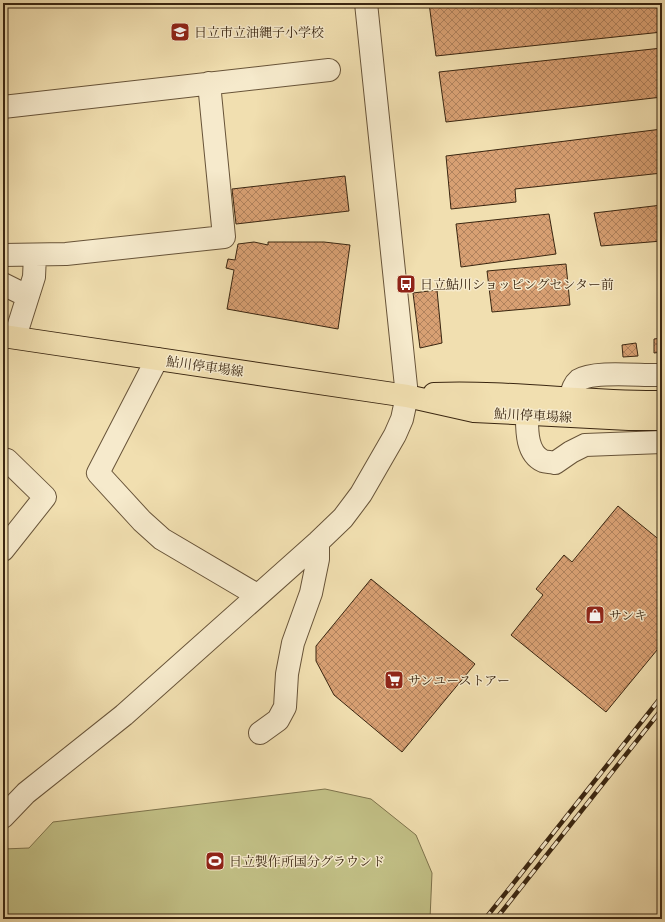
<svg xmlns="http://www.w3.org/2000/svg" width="665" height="922" viewBox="0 0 665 922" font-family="'Libre Bodoni','Noto Serif JP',serif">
<defs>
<pattern id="building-cross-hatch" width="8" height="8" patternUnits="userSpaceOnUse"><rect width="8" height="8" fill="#d8a073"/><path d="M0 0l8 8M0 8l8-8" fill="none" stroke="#b0825d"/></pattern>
</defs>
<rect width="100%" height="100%" fill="#f1dfb0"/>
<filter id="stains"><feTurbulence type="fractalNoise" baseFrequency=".005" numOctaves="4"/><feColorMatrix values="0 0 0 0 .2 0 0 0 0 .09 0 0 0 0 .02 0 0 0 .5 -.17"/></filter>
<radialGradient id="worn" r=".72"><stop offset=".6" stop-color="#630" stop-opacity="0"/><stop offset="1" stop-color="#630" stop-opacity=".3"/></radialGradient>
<path fill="#c2c086" stroke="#7e734c" d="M325 789 371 799 416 835 432 873 430 919H3V849L29 848 53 822Z"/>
<path fill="url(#building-cross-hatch)" stroke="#3a2611" d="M429 3H662V32L436 56Z
M662 48V97L446 122 439 72Z
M662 129V173L515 189 516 202 451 209 446 156Z
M345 176 349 211 236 224 232 189Z
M662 205V241L601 246 594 213Z
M549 214 556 254 461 267 456 224Z
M254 242 268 245V242H324L350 245 338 329 227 309 234 270 226 268 228 259 235 260 238 244Z
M566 264 570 305 492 312 487 271Z
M437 290 442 343 420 348 413 293Z
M662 338V352L654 353V339Z
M636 343 638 356 623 357 622 345Z
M618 506 662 542V644L606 712 511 635 543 595 536 589 564 555 572 562Z
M371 579 475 664 402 752 334 695 316 661V646Z"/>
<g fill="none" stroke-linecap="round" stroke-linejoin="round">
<defs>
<path id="minor" d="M3 107 329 70
M3 255 66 254 224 237 209 83
M3 284 27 296
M15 337 34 277 35 255
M157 359 98 473 142 521 162 539 257 595
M570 399C572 392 573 385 579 380 594 370 642 376 662 375
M527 415C527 429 526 453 543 461 546 462 552 462 555 463L571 452 585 445 662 442
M3 459 7 460 45 497 3 550
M260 733 278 720 285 707 287 674 293 643 311 593 318 559V542
M3 817 26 793 124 715 318 542 343 518 361 494 395 435 402 419 407 396 366 3"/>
<path id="major" d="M3 336 407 396 474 411 629 419H662
M434 394C510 391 586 403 662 402"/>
</defs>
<use href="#minor" stroke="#685439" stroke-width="24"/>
<use href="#major" stroke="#3a2611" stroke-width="24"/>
<use href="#minor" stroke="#f6eacc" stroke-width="22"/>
<use href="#major" stroke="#f1dfb0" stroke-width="22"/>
<defs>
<path id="rail" d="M485 919 662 696
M496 919 662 709"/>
</defs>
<use href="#rail" stroke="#3a2611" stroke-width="4.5"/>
<use href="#rail" stroke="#f6eacc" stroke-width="3" stroke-dasharray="9" stroke-linecap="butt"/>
</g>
<defs>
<symbol id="school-square" viewBox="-11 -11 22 22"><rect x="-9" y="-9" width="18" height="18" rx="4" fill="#8f2418" stroke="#f6eacc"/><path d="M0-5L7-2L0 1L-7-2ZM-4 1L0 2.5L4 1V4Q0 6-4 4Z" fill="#fff"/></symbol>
<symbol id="bus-square" viewBox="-11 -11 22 22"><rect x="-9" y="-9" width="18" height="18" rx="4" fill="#8f2418" stroke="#f6eacc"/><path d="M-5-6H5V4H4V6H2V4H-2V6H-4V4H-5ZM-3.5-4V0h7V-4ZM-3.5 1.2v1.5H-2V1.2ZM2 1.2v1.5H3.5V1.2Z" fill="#fff"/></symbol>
<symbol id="shop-square" viewBox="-11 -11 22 22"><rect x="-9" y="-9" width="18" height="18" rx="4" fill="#8f2418" stroke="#f6eacc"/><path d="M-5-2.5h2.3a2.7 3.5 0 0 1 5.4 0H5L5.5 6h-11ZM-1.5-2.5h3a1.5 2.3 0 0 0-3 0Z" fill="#fff"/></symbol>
<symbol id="supermarket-square" viewBox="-11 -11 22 22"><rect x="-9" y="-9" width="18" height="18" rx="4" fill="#8f2418" stroke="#f6eacc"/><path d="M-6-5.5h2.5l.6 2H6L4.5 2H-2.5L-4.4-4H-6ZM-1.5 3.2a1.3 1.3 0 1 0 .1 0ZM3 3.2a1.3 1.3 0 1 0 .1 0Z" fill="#fff"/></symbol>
<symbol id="stadium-square" viewBox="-11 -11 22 22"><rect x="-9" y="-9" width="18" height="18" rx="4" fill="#8f2418" stroke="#f6eacc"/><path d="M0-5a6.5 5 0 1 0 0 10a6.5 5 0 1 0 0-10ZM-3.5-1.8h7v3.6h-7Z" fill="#fff"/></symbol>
</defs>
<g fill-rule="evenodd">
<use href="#school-square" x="169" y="21" width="22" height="22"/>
<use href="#bus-square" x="395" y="273" width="22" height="22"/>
<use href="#shop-square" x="584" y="604" width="22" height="22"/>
<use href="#supermarket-square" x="383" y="669" width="22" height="22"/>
<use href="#stadium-square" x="204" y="850" width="22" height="22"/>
</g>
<g text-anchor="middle" stroke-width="3" stroke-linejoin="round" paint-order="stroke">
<g font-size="13" fill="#3a2611" stroke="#f6eacc" text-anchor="start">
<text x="194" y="37">日立市立油縄子小学校</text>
<text x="420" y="289">日立鮎川ショッピングセンター前</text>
<text x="609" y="620">サンキ</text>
<text x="408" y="685">サンユーストアー</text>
<text x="229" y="866">日立製作所国分グラウンド</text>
</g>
<g font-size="13" fill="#3a2611" stroke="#f6eacc">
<text transform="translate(205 366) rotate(8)" y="5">鮎川停車場線</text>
<text transform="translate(533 415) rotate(3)" y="5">鮎川停車場線</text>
</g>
</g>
<rect width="665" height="922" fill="none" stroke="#f1dfb0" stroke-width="16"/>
<rect x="4" y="4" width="657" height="914" fill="none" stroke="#3a2611" stroke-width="2"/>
<rect x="8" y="8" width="649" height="906" fill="none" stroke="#3a2611"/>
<rect width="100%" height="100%" filter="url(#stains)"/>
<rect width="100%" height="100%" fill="url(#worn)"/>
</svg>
